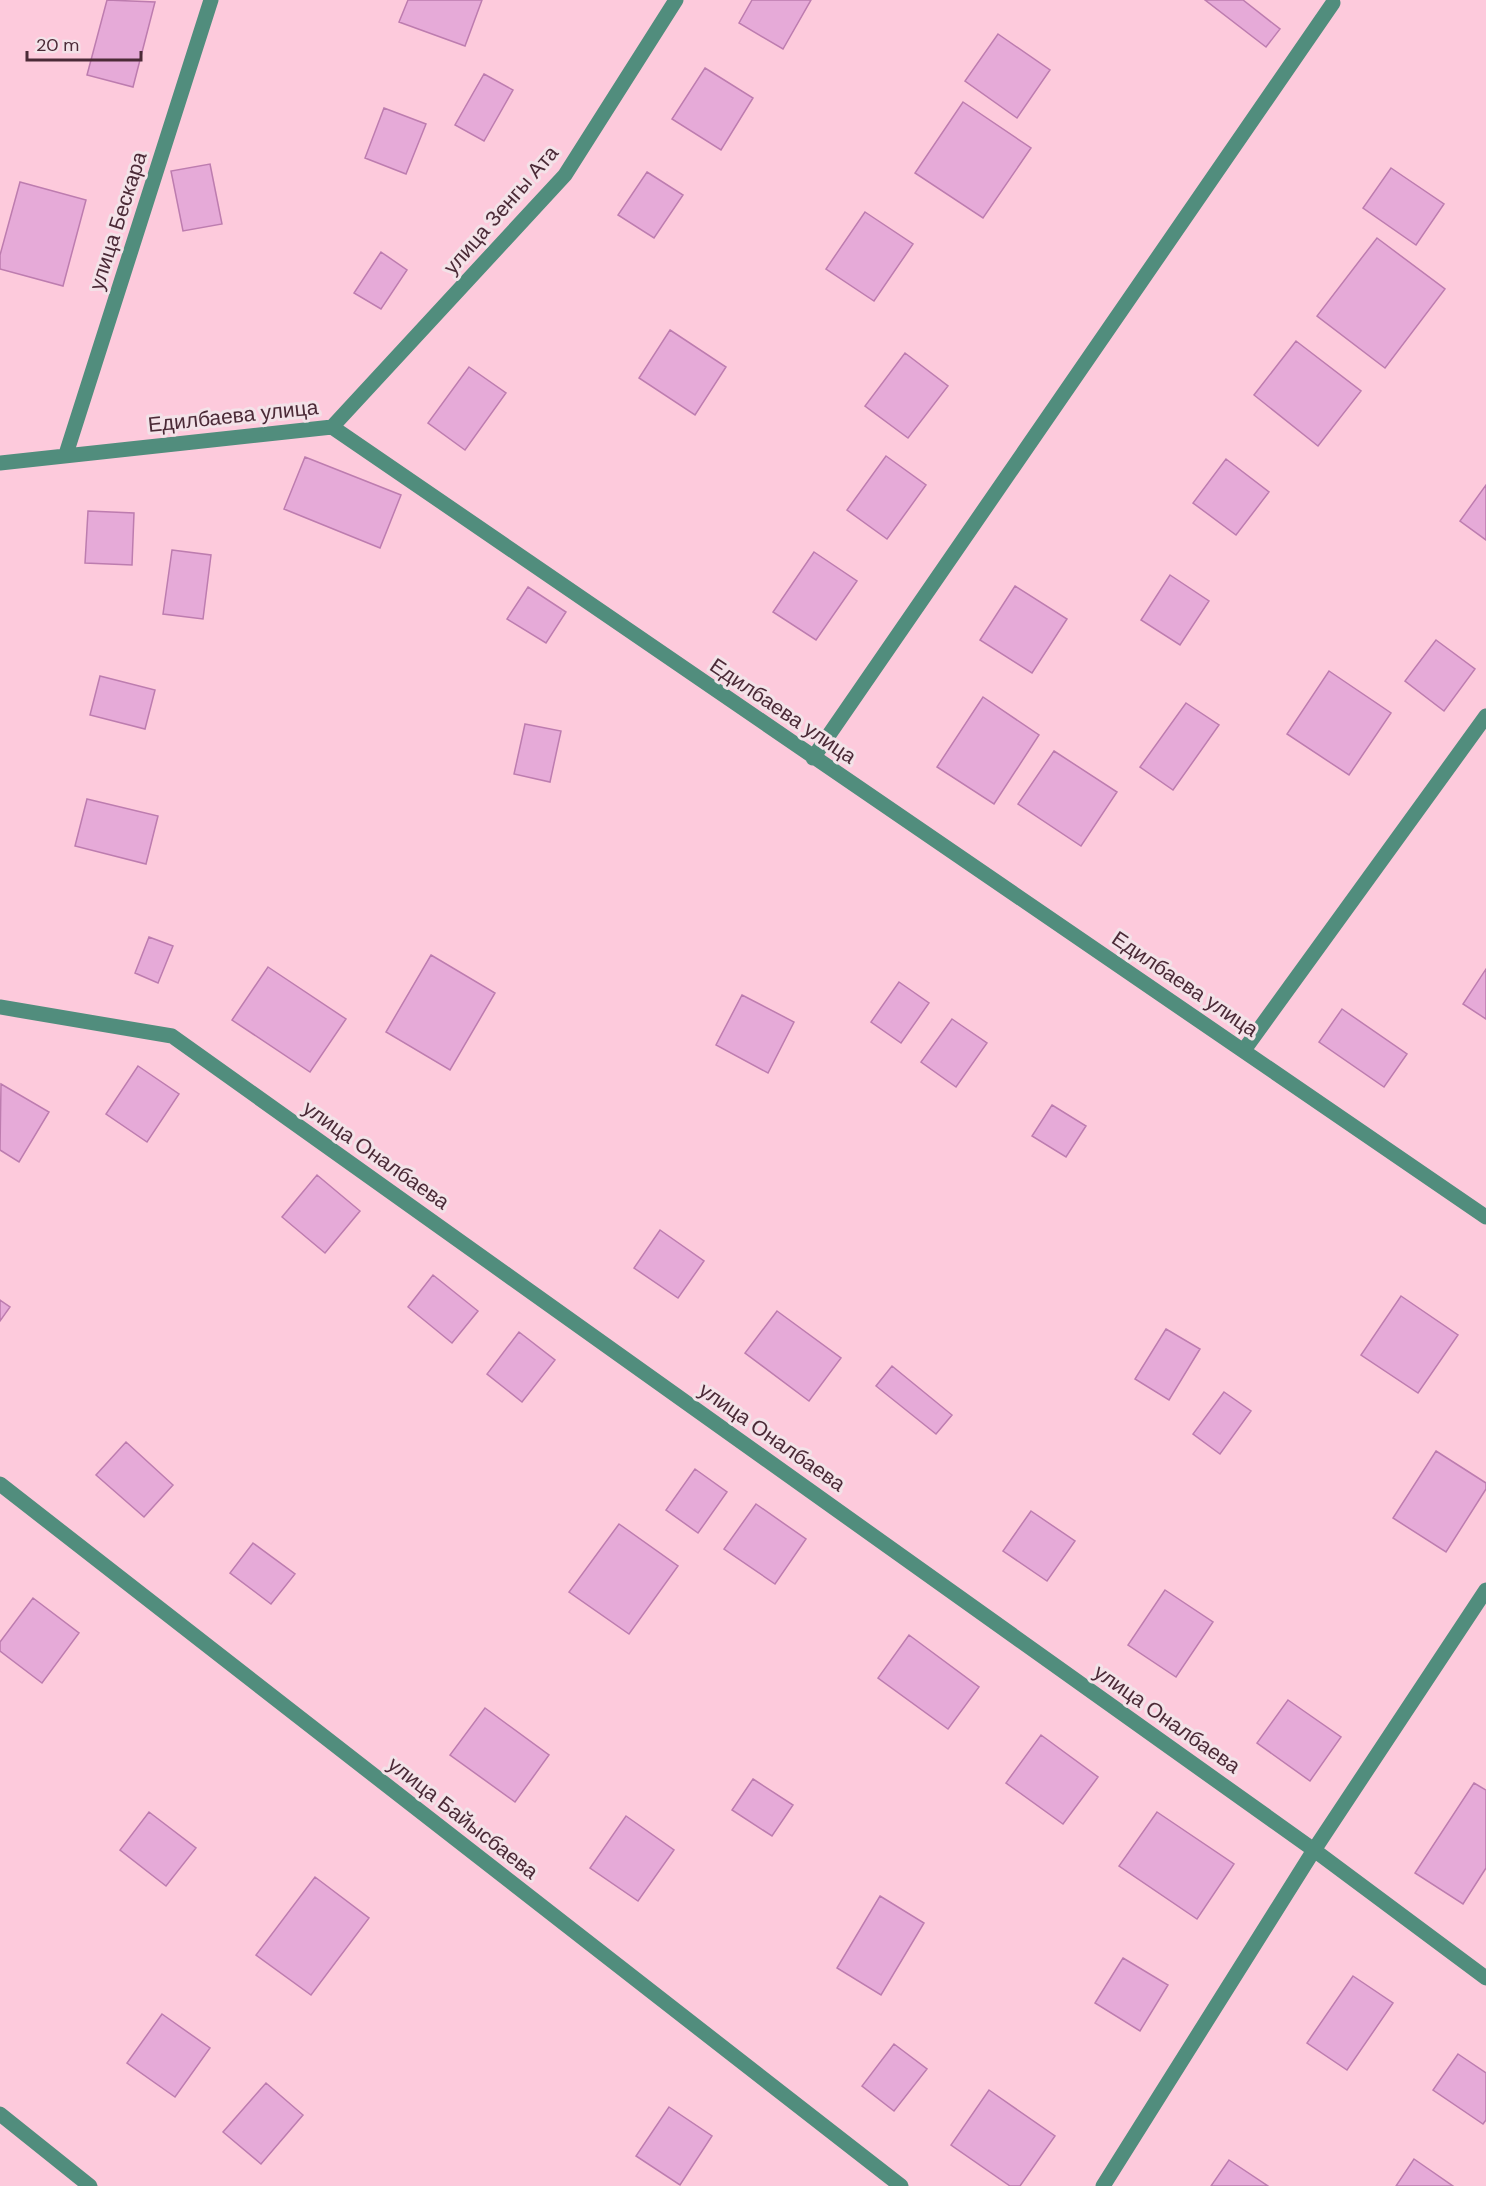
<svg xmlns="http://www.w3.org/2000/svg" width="1486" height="2186" viewBox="0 0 1486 2186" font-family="'DM Sans',sans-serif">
<rect width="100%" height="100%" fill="#fdcadc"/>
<path fill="#e6aad8" stroke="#bd7caf" stroke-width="1.5" d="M107 0 155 2 133 87 87 75Z
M408 0H482L465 46 399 22Z
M752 0H811L783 49 739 23Z
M1205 0H1243L1280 29 1266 47Z
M998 34 1050 70 1017 118 965 81Z
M705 68 753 98 721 150 672 119Z
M484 74 513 90 484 141 455 125Z
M963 102 1031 148 983 218 915 173Z
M384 108 426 124 406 174 365 158Z
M210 164 222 224 183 231 171 171Z
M1391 168 1444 204 1416 245 1363 208Z
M647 172 683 195 654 238 618 215Z
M20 182 86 200 63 286 0 269V255Z
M865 212 913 244 874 301 826 269Z
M1377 238 1445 289 1385 368 1317 316Z
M381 252 407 270 381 309 354 293Z
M670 330 726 367 695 415 639 378Z
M1296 341 1361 391 1318 446 1254 395Z
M905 353 948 386 908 438 865 406Z
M469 367 506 393 465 450 428 423Z
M886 456 926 485 887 539 847 510Z
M305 457 401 495 380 548 284 509Z
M1226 459 1269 492 1236 535 1193 503Z
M1486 485V540L1460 521Z
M88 511 134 513 132 565 85 563Z
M172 550 211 555 203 619 163 614Z
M814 552 857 581 816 640 773 612Z
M1170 575 1209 601 1180 645 1141 620Z
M1015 586 1067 619 1032 673 980 640Z
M528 587 566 612 546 643 507 619Z
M1436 640 1475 669 1444 711 1405 681Z
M1329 671 1391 713 1349 775 1287 734Z
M100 676 155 690 145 729 90 715Z
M983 697 1039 735 994 804 937 767Z
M1186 703 1219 725 1173 790 1140 767Z
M525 724 561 731 550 782 514 774Z
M1054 751 1117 792 1081 846 1018 804Z
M87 799 158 816 146 864 75 846Z
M149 937 173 946 158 983 135 973Z
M431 955 495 993 450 1070 386 1032Z
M268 967 346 1019 310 1072 232 1020Z
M1486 969V1019L1463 1004Z
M899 982 929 1003 901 1043 871 1022Z
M742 995 794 1022 768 1073 716 1045Z
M1342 1009 1407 1054 1384 1087 1319 1042Z
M952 1019 987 1043 956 1087 921 1062Z
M138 1066 179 1094 147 1142 106 1114Z
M1 1084 49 1112 19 1162 0 1150Z
M1052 1105 1086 1126 1066 1157 1032 1136Z
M317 1175 360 1211 325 1253 282 1217Z
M660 1230 704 1261 678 1298 634 1268Z
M433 1275 478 1311 452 1343 408 1307Z
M1401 1296 1458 1335 1418 1393 1361 1355Z
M0 1300 10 1307 0 1321Z
M777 1311 841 1358 809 1401 745 1353Z
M1166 1329 1200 1349 1169 1400 1135 1379Z
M519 1332 555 1360 522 1402 487 1374Z
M892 1366 952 1415 936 1434 876 1386Z
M1224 1392 1251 1411 1220 1454 1193 1434Z
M126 1442 173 1485 144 1517 96 1475Z
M1436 1451 1486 1483V1489L1446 1552 1393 1518Z
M695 1469 727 1492 698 1533 666 1510Z
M756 1504 806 1539 775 1584 724 1549Z
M1031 1511 1075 1541 1047 1581 1003 1551Z
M619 1524 678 1566 629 1634 569 1592Z
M253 1543 295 1574 271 1604 230 1573Z
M1165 1590 1213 1622 1176 1677 1128 1645Z
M33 1598 79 1633 42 1683 0 1651V1642Z
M909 1635 979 1687 948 1729 878 1678Z
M1288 1700 1341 1737 1310 1781 1257 1743Z
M485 1708 549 1755 515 1802 450 1755Z
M1041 1735 1098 1777 1063 1824 1006 1783Z
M753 1779 793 1805 772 1836 732 1810Z
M1474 1783 1486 1790V1868L1463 1904 1415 1873Z
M149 1812 196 1848 166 1886 120 1850Z
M1157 1812 1234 1864 1197 1919 1119 1866Z
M626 1816 674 1850 638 1901 590 1868Z
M315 1877 369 1918 311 1995 256 1955Z
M880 1896 924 1923 881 1995 837 1968Z
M1123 1958 1168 1985 1140 2031 1095 2003Z
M1353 1976 1393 2003 1347 2070 1307 2043Z
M162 2014 210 2048 175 2097 127 2063Z
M894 2044 927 2069 894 2111 862 2086Z
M1458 2054 1486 2073V2120L1483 2124 1433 2090Z
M266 2083 303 2115 261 2164 223 2132Z
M989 2090 1055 2136 1020 2186H1010L951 2145Z
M669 2107 712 2136 680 2185 636 2156Z
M1414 2159 1453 2186H1396Z
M1229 2160 1268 2186H1211Z"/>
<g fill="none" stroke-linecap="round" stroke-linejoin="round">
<path stroke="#518d7d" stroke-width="15" d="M332 427 565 175 676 0
M66 454 211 0
M0 463 332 427 1486 1217
M813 758 1333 3
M0 1007 172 1036 1314 1850 1486 1978
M1244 1050 1486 716
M0 1484 901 2186
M0 2114 90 2186
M1103 2186 1314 1850 1486 1590"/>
</g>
<g text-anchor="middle" stroke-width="6" stroke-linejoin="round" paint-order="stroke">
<g font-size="21" fill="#4b2a37" stroke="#f3e2e8">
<text transform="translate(501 210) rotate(-49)" y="7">улица Зенгы Ата</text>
<text transform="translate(118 221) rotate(-72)" y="7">улица Бескара</text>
<text transform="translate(233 416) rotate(-6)" y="7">Едилбаева улица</text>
<text transform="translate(783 711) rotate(34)" y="7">Едилбаева улица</text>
<text transform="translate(1185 984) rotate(34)" y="7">Едилбаева улица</text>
<text transform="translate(376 1155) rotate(35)" y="7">улица Оналбаева</text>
<text transform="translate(772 1437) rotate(35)" y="7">улица Оналбаева</text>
<text transform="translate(1167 1719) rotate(35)" y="7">улица Оналбаева</text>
<text transform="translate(463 1818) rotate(38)" y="7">улица Байысбаева</text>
</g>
</g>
<path d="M27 51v9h114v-9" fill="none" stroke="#4b2a37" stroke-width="3"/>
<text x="36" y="51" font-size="18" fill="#4b2a37" stroke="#f3e2e8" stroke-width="4.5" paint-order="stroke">20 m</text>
</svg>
